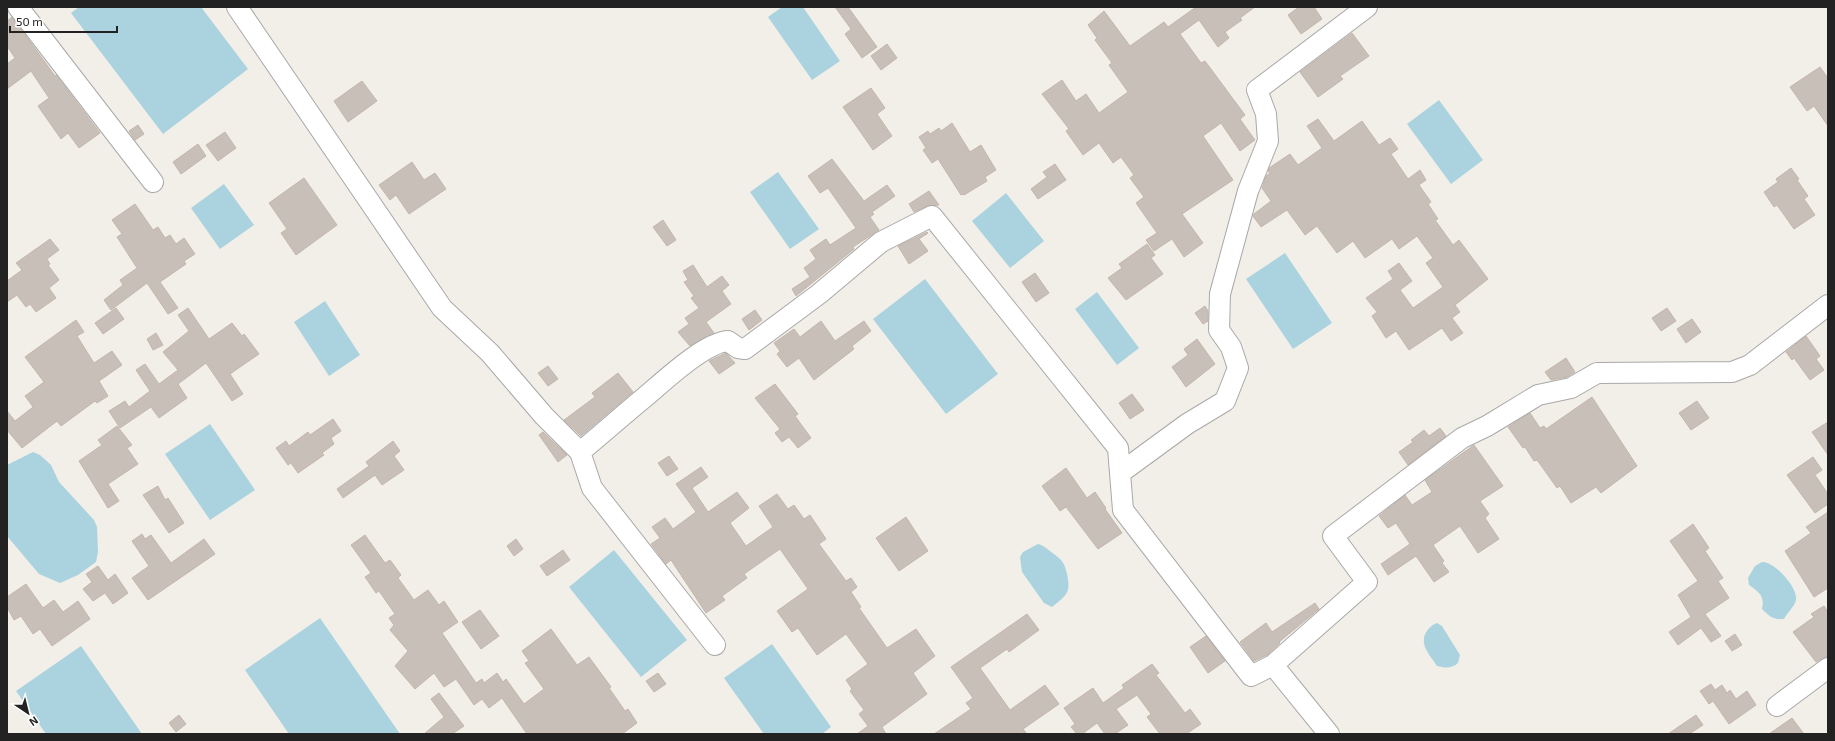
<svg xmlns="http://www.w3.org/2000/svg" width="1835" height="741" viewBox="0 0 1835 741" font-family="'Exo 2',sans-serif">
<rect width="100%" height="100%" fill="#f2efe9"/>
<path fill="#aad3df" d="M79 7H201L248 69 163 134 71 13Z
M782 7H803L840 61 812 80 768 17Z
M1439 100 1483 160 1451 184 1407 124Z
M778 172 819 229 790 249 750 192Z
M224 184 254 225 220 249 191 208Z
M1006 193 1044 241 1010 268 972 221Z
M1285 253 1332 323 1293 349 1246 279Z
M925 279 998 374 946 414 873 319Z
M1097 292 1139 348 1117 365 1075 309Z
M325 301 360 355 329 376 294 322Z
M210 424 255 490 210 520 165 454Z
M33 452 40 455 51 465 59 482 94 520 97 527 98 552 96 562 78 575 60 583 39 574 7 536V465Z
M1038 544C1045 546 1048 550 1054 554 1063 561 1064 562 1067 574 1071 593 1067 595 1052 607L1044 603 1022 572 1020 557 1023 552Z
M614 550 687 640 641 677 569 587Z
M1762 562C1774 561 1798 587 1796 600 1795 606 1787 613 1784 619 1773 620 1769 616 1762 609 1765 596 1759 592 1749 585L1748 578 1755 566Z
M320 618 400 734H289L245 670Z
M1437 623 1442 626 1460 655 1458 663C1451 669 1445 668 1437 666 1430 655 1418 644 1427 631 1430 627 1432 625 1437 623Z
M772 644 831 727 822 734H764L724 678Z
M81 646 142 734H46L16 691Z"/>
<path fill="#c7bfb8" stroke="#c4b6ab" d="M835 7H848L877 47 862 58 845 34 851 29Z
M1196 7H1255L1240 18 1242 20 1225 32 1229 38 1218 47 1199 20 1180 34 1201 63 1205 61 1245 115 1240 119 1255 140 1240 151 1221 123 1203 136 1233 180 1182 214 1203 243 1184 257 1172 239 1154 251 1146 240 1157 233 1136 203 1144 197 1130 178 1134 175 1121 157 1113 163 1099 143 1083 155 1066 131 1069 129 1042 94 1062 80 1076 101 1086 94 1099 113 1128 92 1109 65 1112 63 1095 40 1097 38 1088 25 1104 11 1130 46 1164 22 1168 27Z
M1299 7H1314L1322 19 1301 34 1288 15Z
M12 17 55 76 56 75 100 133 79 148 68 133 61 139 38 106 49 98 31 71 7 89V64L15 58 7 46V21Z
M1352 33 1369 56 1340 76 1343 79 1318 97 1300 72Z
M887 44 897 58 881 70 871 56Z
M1820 67 1828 78V126L1814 106 1807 111 1790 87Z
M362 81 377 101 348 122 334 101Z
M871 88 885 108 877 114 892 136 873 150 843 107Z
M1318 119 1334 141 1362 121 1379 145 1390 138 1398 149 1391 154 1408 179 1420 170 1426 180 1419 185 1431 202 1428 204 1438 219 1435 220 1453 245 1459 240 1488 279 1455 305 1460 312 1452 318 1463 333 1451 341 1442 328 1409 350 1396 331 1386 338 1372 316 1377 312 1366 298 1393 279 1388 271 1399 263 1412 281 1400 290 1413 308 1443 287 1426 263 1433 258 1417 236 1399 249 1392 239 1365 258 1353 241 1337 253 1317 226 1305 235 1287 210 1261 227 1253 216 1254 214 1271 201 1262 188 1266 176 1270 173 1268 171 1269 168 1290 154 1298 165 1322 148 1307 126Z
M952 123 970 152 981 145 996 170 985 177 987 181 964 195 963 194 961 195 938 159 932 163 923 150 926 148 919 137 928 131 930 134 939 128 941 131Z
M138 125 144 134 135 140 129 131Z
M225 132 236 148 218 161 206 145Z
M198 144 206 156 181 174 173 162Z
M832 159 864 201 887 185 895 196 872 212 874 214 870 217 879 230 853 247 854 249 796 296 792 289 810 277 804 268 816 259 810 250 826 239 830 245 856 228 828 188 820 193 808 176Z
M412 162 424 180 435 173 446 189 409 214 396 195 390 200 379 185Z
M1055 164 1066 180 1038 199 1031 189 1047 177 1043 172Z
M1791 168 1799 179 1797 180 1808 196 1804 199 1815 215 1794 229 1777 205 1774 207 1764 192 1778 182 1776 179Z
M304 178 337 225 296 255 281 233 287 229 269 203Z
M929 191 939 205 927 206 914 212 909 204Z
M135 204 153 230 158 227 165 238 170 235 176 244 184 238 195 254 184 261 186 264 160 282 178 308 168 314 147 283 111 310 104 300 123 285 120 280 137 268 117 237 122 234 112 220Z
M663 220 676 240 667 246 653 227Z
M927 232 928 233 919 239 928 251 909 264 898 246Z
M50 239 59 250 47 259 50 264 48 265 59 280 49 288 56 298 36 312 30 304 26 307 17 295 7 302V281L22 270 16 263Z
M1147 244 1155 255 1151 258 1163 274 1126 300 1108 278 1122 268 1119 264Z
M693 265 707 287 722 276 729 285 722 291 731 304 706 322 714 333 690 346 678 332 689 324 685 318 699 308 691 298 694 296 684 282 688 280 683 271Z
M1035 273 1049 293 1036 302 1022 282Z
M1205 306 1208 311V321L1203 324 1195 313Z
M116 308 124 319 103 334 95 323Z
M188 308 209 339 232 323 242 336 244 334 259 354 230 374 243 394 232 401 206 363 178 384 187 398 159 418 151 407 120 428 109 411 125 401 129 407 150 391 136 370 145 364 159 384 178 370 163 352 189 331 178 315Z
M1667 308 1676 321 1661 331 1652 318Z
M755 310 762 320 749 330 742 319Z
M1692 319 1701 332 1686 343 1677 329Z
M76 320 84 332 77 336 94 363 112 351 122 365 99 381 108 396 97 403 95 401 61 426 57 421 22 448 7 430V411L15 421 33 407 25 396 44 382 25 357Z
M821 321 835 341 864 321 871 331 852 346 854 349 814 380 799 358 787 367 777 354 780 351 774 343 794 329 800 337Z
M156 333 163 345 153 350 147 339Z
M1806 336 1820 356 1816 359 1824 370 1810 380 1794 358 1792 360 1786 352Z
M1197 339 1215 364 1186 387 1172 367 1188 355 1184 349Z
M726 353 735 363 719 374 709 361Z
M1566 358 1575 372 1567 377 1551 380 1545 372Z
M548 366 558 379 548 386 538 373Z
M618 373 633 392 581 436 564 420 595 397 592 393Z
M775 384 798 414 795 416 811 438 798 448 789 437 782 442 775 433 780 429 755 398Z
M1132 394 1144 410 1130 419 1119 403Z
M1592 397 1637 466 1601 493 1596 487 1571 503 1560 486 1557 488 1537 460 1534 461 1525 447 1523 448 1508 427 1530 413 1540 428 1544 426 1546 429Z
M1697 401 1709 418 1691 430 1679 413Z
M333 419 341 431 331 438 334 444 322 453 324 455 298 473 291 463 288 465 276 448 286 441 289 446 308 432 310 435Z
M1828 422V455L1812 432Z
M117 426 132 445 127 448 138 464 108 484 119 501 108 508 79 461 102 445 98 440Z
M1440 428 1446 436 1408 465 1399 452 1413 442 1411 440 1424 430 1429 436Z
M543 432 567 455 558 462 539 435Z
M393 441 400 451 394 456 404 470 382 485 375 475 343 498 337 489 369 466 366 462Z
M1474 445 1503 486 1480 501 1489 514 1485 518 1499 539 1478 553 1460 526 1433 545 1444 561 1442 563 1449 572 1434 582 1416 556 1388 575 1381 564 1410 544 1396 523 1388 528 1379 516 1405 495 1412 505 1432 492 1425 480Z
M669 456 678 469 667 476 658 463Z
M1813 457 1822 470 1815 475 1828 494V504L1815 513 1787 475Z
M701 467 708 477 692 488 708 512 737 492 749 508 730 523 746 546 773 527 759 506 777 494 788 509 794 505 804 519 810 515 826 539 819 544 846 581 851 578 857 587 851 592 861 607 859 608 887 648 916 629 935 656 913 673 927 694 882 727 886 734H857L868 726 859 714 864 710 850 691 852 689 846 680 868 664 846 634 817 655 798 628 792 632 777 611 808 589 780 549 744 574 747 578 722 596 725 600 706 613 671 560 666 564 651 544 660 538 652 527 665 518 673 529 696 512 676 484Z
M1066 468 1087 498 1095 492 1106 508 1105 509 1122 533 1098 549 1066 507 1060 511 1042 486Z
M158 486 165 500 168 498 184 523 169 533 143 495Z
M1828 512V588L1814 597 1785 551 1811 533 1806 527Z
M906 517 928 551 899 571 876 538Z
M1693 524 1709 548 1705 551 1723 578 1718 581 1729 598 1705 614 1721 636 1711 642 1701 628 1678 645 1669 632 1691 617 1678 595 1698 581 1670 541Z
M142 534 145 539 151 535 171 563 204 539 215 554 148 600 132 578 149 566 132 541Z
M365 535 385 563 390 560 401 575 398 578 414 600 428 590 439 605 444 601 458 622 442 633 476 683 482 679 484 683 497 673 503 682 506 679 524 704 544 689 525 663 529 661 522 651 551 629 577 665 589 657 611 687 609 688 625 711 628 709 637 723 622 734H527L502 698 489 708 482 699 474 705 456 679 444 687 434 673 415 689 395 666 408 651 390 630 394 625 389 618 395 614 379 591 376 593 365 577 371 573 351 545Z
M516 539 523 549 514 556 507 546Z
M563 550 570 560 547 576 540 566Z
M98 566 108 580 115 574 128 593 113 604 105 593 93 601 83 589 92 582 86 574Z
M26 584 43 608 54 600 63 612 78 601 90 619 52 646 40 629 33 634 21 616 14 620 7 607V597Z
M1315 603 1319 609 1279 642 1280 643 1267 655 1254 661 1240 642 1266 623 1272 632Z
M1824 606 1828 612V656L1816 662 1793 632 1814 617 1811 614Z
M480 610 499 636 481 649 462 622Z
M1027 614 1039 630 1009 652 1007 649 980 668 1010 710 1045 685 1059 704 1023 729 1027 734H934L971 709 966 703 973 698 951 667Z
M1735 634 1742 645 1732 651 1725 641Z
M1206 636 1225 661 1208 673 1190 647Z
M1152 664 1159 673 1156 675 1185 713 1190 709 1201 724 1186 734H1160L1147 717 1151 714 1137 695 1116 709 1128 725 1115 734H1105L1097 723 1082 734H1077L1071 727 1075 724 1064 708 1093 688 1103 703 1124 688 1122 685Z
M658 673 666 684 654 692 646 681Z
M1711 684 1715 690 1722 685 1727 693 1730 690 1736 699 1747 691 1756 705 1729 724 1713 701 1709 704 1700 691Z
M439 693 464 726 452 734H424L444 717 431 699Z
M179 715 186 724 176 732 169 723Z
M1696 715 1703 725 1689 734H1668Z
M1792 718 1804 734H1769Z"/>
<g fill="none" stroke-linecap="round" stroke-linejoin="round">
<defs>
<path id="minor" d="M18 7 153 182
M237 7 442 308 490 353 544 416 580 452 592 488 715 645
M580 452C602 434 623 415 645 397 664 381 704 343 728 341L738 348 745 349 819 294 881 242 932 216 1118 448 1123 510 1251 676 1273 665
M1120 473 1187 424 1225 401 1238 368 1231 347 1219 330 1220 294 1248 191 1268 141 1266 114 1257 90 1367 7
M1777 706 1828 668
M1329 734 1273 665 1367 582 1333 536 1462 438 1487 426 1538 395 1571 388 1597 373 1732 372 1750 365 1828 305"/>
</defs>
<use href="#minor" stroke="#a9a9a9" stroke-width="22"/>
<use href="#minor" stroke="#fff" stroke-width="20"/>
</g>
<rect width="1835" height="741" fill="none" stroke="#222222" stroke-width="16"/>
<g transform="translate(28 713) rotate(145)" stroke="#ffffff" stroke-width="3" paint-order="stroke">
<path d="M0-3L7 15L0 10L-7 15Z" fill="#222222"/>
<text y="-6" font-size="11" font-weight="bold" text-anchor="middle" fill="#222222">N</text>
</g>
<path d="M10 26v6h107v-6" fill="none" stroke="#222222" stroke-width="2"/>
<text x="16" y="26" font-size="12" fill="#222222" stroke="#ffffff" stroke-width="3" paint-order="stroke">50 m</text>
</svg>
